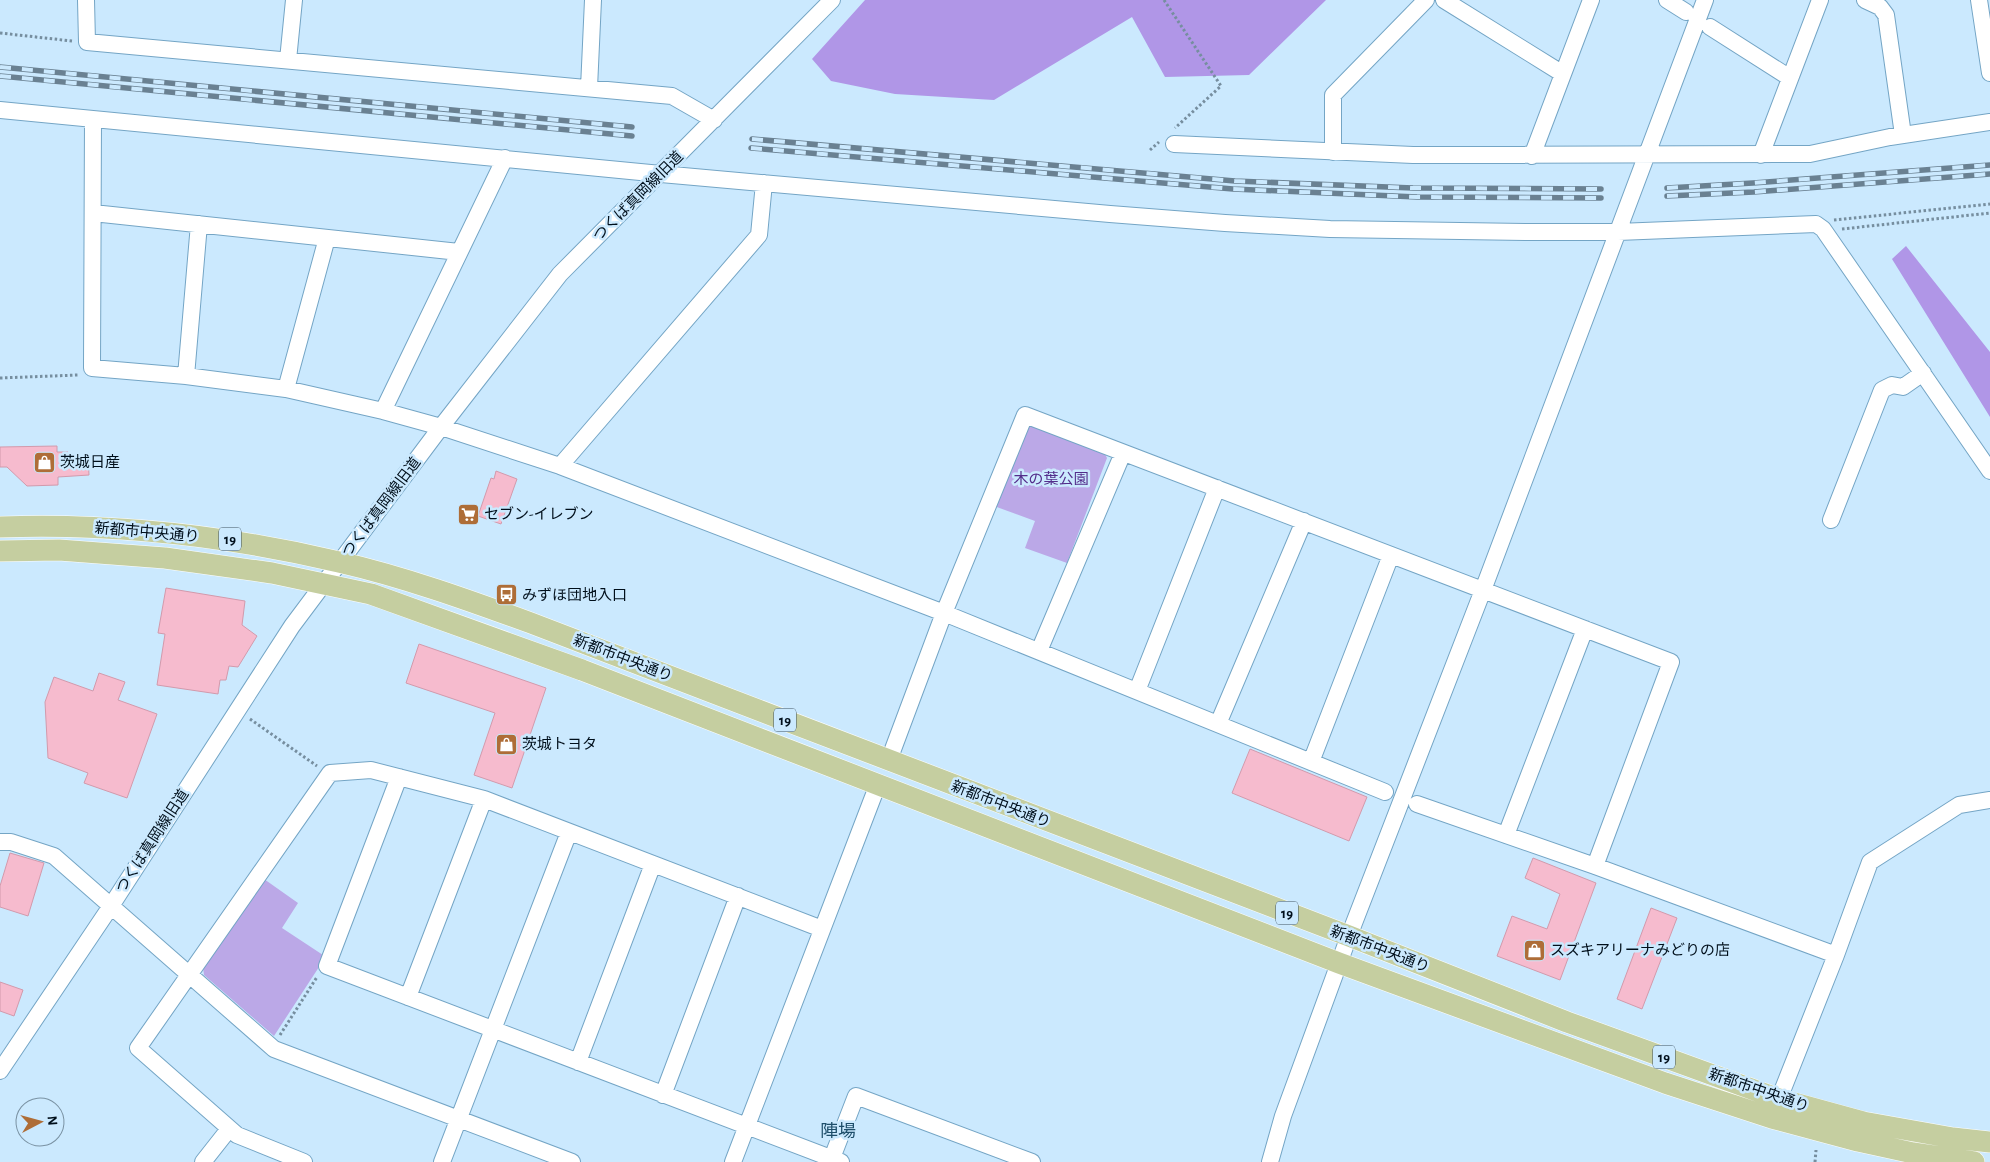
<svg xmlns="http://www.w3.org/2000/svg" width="1990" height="1162" viewBox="0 0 1990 1162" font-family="'Alegreya Sans','Noto Sans JP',sans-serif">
<rect width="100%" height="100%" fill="#cbe9fe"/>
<path fill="#bba8e7" d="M1032 423 1104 452 1107 458 1067 563 1025 548 1035 521 994 506 1024 426Z
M264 879 298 903 282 928 323 955 319 967 274 1036 204 975 203 967Z"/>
<path fill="#b096e7" d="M865 0H1326L1249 75 1165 77 1132 17 994 100 895 94 831 81 812 59Z
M1906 246 1990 352V417L1892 259Z"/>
<path fill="#f6bbce" stroke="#d29aac" d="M57 446V452H68V457H88L89 475 58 477V485L27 486 7 467H0V447Z
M496 471 517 479 501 524 478 516 491 478 494 479Z
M166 588 245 601 242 625 257 636 238 667 229 666 226 680H220L218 694 157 685 165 634 158 633Z
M419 644 546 688 512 788 474 775 495 713 406 683Z
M99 673 125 682 118 700 157 714 127 798 84 783 88 773 48 758 45 702 54 677 93 691Z
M1250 749 1367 797 1349 841 1232 793Z
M10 853 44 863 28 916 0 907V886Z
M1533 858 1596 883 1560 980 1497 956 1512 916 1547 929 1560 894 1525 878Z
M1651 908 1677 918 1642 1009 1617 999Z
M0 982 23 990 14 1016 0 1011Z"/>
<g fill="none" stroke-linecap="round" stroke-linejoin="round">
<defs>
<path id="minor" d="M86 0 87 42 672 96 714 120
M1444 0 1563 74
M1667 0 1686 12
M1865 0 1880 7 1886 15 1903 135
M1979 0 1990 73
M1710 27 1790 78
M288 60 294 0
M589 88 593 0
M0 110 661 174 1110 214 1225 223 1330 229 1525 232H1618L1816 224 1823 229 1990 471
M93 120 92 368 186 376 286 389 383 411
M1174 144 1413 155 1810 154 1890 137 1990 122
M1333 152V95L1426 0
M1761 155 1820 0
M1532 156 1591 0
M505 158 383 411 441 427 560 466 944 613 1025 415 1671 662 1595 866
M93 213 459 252
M186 376 199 224
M286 389 327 238
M560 466 759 235 764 183
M1831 520 1882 390 1892 385 1903 387 1923 373
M1039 651 1123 453
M1137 691 1217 488
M1218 724 1304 521
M889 760 944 613 1385 792
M1311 762 1391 555
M399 777 327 966 841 1162
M1417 804 1595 866 1836 955 1779 1099
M1506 835 1585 629
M0 842H11L54 856 274 1049 572 1162
M1836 955 1870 862 1959 805 1990 800
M408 997 484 799
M578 1062 653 864
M0 1071 111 906 292 626 441 427 560 274 832 0
M663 1095 738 896
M832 1158 856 1096 1032 1162
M203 1162 229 1129
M304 1162 237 1135 138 1048 330 773 371 770 484 799 822 929
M442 1162 569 832
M733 1162 878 784
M1270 1162 1283 1116 1349 936 1483 590 1705 0"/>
<path id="major" d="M0 527C114 523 228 536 339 562 404 577 468 600 531 623L1349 936 1567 1022 1779 1099 1863 1122 1953 1138 1990 1142
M0 551 59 550 165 558 272 573 371 594 582 670 1339 963 1665 1083 1772 1118 1858 1141 1913 1153 1974 1162"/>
</defs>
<use href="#minor" stroke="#74a5c5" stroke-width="18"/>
<use href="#major" stroke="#fff" stroke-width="22"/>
<path stroke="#768e9f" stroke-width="3" stroke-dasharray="2.5 2.5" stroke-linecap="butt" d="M1164 0 1221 86 1175 128
M0 33 72 41
M1150 150 1159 142
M1834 220 1990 204
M1842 229 1990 213
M0 378 78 375
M250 719 317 766
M280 1035 317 977
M1815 1162 1816 1150"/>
<use href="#minor" stroke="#fff" stroke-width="16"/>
<use href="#major" stroke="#c5cea0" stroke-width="21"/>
<defs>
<path id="rail" d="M0 67 632 127
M0 76 632 136
M752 139 1235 181 1413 188 1601 189
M751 148 1233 189 1417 197 1601 198
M1667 188 1753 183 1990 165
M1667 196 1754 192 1990 174"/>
</defs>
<use href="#rail" stroke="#6a8192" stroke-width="5.5"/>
<use href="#rail" stroke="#cbe9fe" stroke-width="4" stroke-dasharray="11" stroke-linecap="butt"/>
</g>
<defs>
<symbol id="shop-square" viewBox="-11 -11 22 22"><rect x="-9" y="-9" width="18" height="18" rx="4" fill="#ae6d37" stroke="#cbe9fe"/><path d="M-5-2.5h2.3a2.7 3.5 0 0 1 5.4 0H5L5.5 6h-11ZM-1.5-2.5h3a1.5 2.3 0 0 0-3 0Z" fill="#fff"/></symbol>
<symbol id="supermarket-square" viewBox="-11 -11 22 22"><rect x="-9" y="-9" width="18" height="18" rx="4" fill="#ae6d37" stroke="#cbe9fe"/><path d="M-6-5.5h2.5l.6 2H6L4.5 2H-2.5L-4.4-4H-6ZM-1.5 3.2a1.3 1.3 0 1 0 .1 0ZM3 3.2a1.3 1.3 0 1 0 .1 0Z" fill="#fff"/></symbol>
<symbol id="bus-square" viewBox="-11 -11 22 22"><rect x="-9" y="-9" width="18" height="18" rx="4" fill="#ae6d37" stroke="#cbe9fe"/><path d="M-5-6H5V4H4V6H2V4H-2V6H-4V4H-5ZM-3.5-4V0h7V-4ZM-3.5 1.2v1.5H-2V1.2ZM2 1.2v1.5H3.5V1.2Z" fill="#fff"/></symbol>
</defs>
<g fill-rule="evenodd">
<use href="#shop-square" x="32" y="450" width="25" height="25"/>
<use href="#supermarket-square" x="456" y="502" width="25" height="25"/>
<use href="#bus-square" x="494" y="582" width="25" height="25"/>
<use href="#shop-square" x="494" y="732" width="25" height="25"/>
<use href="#shop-square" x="1522" y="938" width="25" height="25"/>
</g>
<g text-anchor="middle" stroke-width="5" stroke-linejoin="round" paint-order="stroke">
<g fill="#cbe9fe" stroke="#3d505f" stroke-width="1">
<rect x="219" y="527.5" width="22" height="23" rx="4"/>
<rect x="774" y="708.5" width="22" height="23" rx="4"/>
<rect x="1276" y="901.5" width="22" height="23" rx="4"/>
<rect x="1653" y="1045.5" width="22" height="23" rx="4"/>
</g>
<g font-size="14" font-weight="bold" fill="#000f1b">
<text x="230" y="544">19</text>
<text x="785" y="725">19</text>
<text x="1287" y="918">19</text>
<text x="1664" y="1062">19</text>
</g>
<g font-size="15" fill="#000f1b" stroke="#cbe9fe">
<text transform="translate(638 196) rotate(-45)" y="5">つくば真岡線旧道</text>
<text transform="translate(381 507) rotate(-53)" y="5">つくば真岡線旧道</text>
<text transform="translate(147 532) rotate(5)" y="5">新都市中央通り</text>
<text transform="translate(623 658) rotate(21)" y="5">新都市中央通り</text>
<text transform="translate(1001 804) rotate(21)" y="5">新都市中央通り</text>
<text transform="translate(152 841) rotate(-57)" y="5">つくば真岡線旧道</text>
<text transform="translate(1380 949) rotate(21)" y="5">新都市中央通り</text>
<text transform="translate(1759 1090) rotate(19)" y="5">新都市中央通り</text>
</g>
<g font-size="15" fill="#000f1b" stroke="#cbe9fe" text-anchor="start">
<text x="60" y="467">茨城日産</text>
<text x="484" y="519">セブン-イレブン</text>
<text x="522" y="600">みずほ団地入口</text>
<text x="522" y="749">茨城トヨタ</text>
<text x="1550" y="955">スズキアリーナみどりの店</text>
</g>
<g font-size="15" fill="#532d8b" stroke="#cbe9fe">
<text x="1051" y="484">木の葉公園</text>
</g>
<g font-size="18" fill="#1e4e6a" stroke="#cbe9fe">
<text x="838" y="1137">陣場</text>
</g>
</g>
<g transform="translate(40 1122) rotate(84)"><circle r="24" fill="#cbe9fe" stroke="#7a92a3"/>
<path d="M0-4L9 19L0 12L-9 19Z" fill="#ae6d37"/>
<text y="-8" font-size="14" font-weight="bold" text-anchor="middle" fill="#000f1b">N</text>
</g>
</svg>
